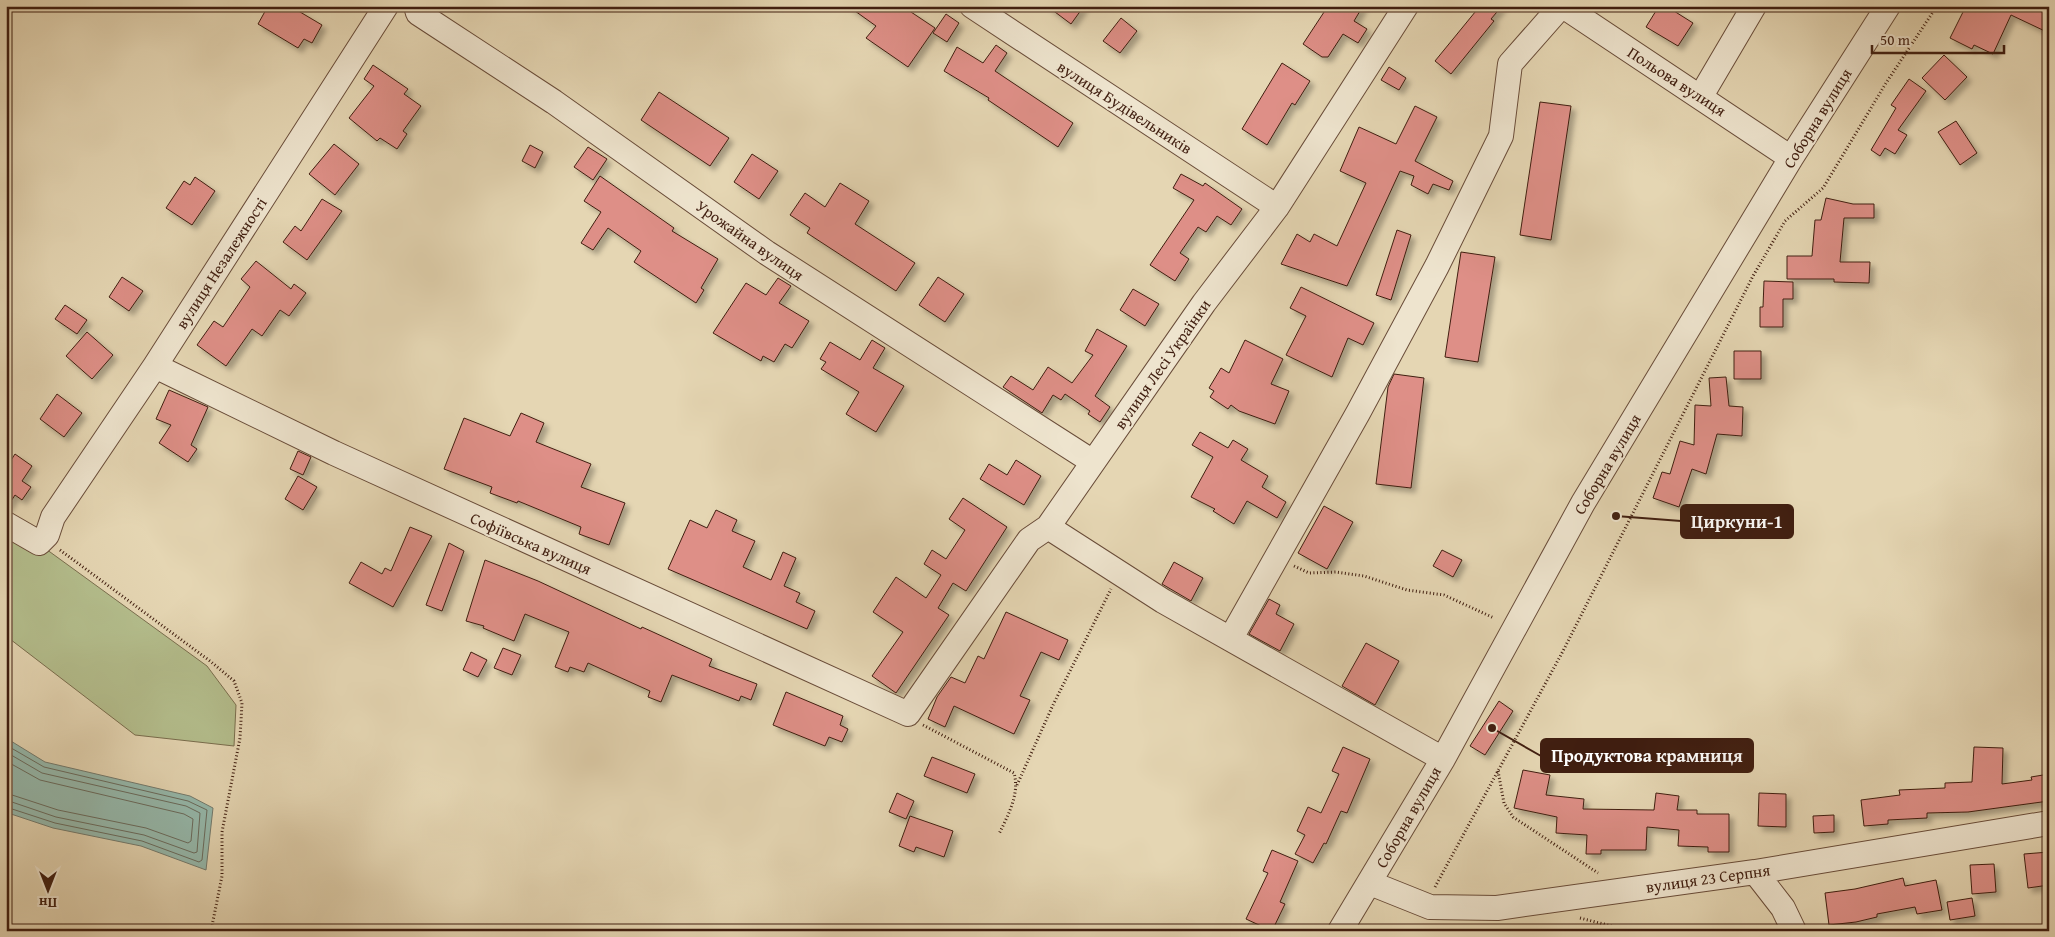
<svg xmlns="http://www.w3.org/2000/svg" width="2055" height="937" viewBox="0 0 2055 937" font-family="'Gentium Book Plus',serif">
<defs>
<filter id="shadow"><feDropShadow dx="4.5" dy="4.5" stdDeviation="2.5" flood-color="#0004"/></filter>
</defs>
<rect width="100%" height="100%" fill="#e5d6b3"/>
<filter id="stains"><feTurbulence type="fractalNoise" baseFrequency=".004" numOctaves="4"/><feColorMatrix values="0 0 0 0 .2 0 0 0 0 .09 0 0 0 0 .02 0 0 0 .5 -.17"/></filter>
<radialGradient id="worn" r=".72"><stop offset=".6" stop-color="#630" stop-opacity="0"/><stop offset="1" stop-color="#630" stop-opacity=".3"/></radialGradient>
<path fill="#b4be8d" stroke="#7a6e4e" d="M6 520 207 666 236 705 234 746 135 735 6 636Z"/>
<path fill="#96b9ac" stroke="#747b6e" d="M6 738 45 762 190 796 213 808 206 870 141 846 53 828 11 814 6 810Z"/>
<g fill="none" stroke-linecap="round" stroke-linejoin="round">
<path stroke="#6b6c5e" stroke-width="1" d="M6 745 44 767 188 801 207 810 202 860 199 862 142 841 55 823 6 807
M6 752 42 773 186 806 200 813 197 852 194 853 144 835 56 817 6 800
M6 761 40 780 184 814 193 819 191 841 188 843 146 828 58 810 6 793"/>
</g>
<path fill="#de8f87" stroke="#401e10" filter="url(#shadow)" d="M268 6H290L322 25 312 43 304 39 298 48 258 24Z
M848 6H902L935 28 908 67 866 38 876 26Z
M1047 6H1084L1071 24Z
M1328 6H1363L1354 21 1367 29 1358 43 1343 34 1328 57H1322L1303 44Z
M1480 6H1502L1491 19 1494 21 1451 74 1435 61Z
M1659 6H1666L1693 23 1678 46 1646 27Z
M1966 6H2049V33L2011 15 1993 54 1974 45 1972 49 1950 38Z
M946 14 959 23 947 42 933 33Z
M1121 18 1137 31 1120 53 1103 41Z
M996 45 1007 53 995 71 1073 123 1058 147 988 100 989 98 944 71 957 47 983 63Z
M1944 55 1967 77 1945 100 1922 78Z
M1282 63 1310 81 1295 105 1292 103 1267 145 1242 129Z
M373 65 408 89 404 94 421 106 403 131 407 134 397 149 380 138 377 141 349 118 374 86 364 79Z
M1389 67 1406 78 1399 90 1381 80Z
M1909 79 1926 91 1898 130 1907 135 1895 154 1885 148 1880 156 1871 150 1896 108 1891 105Z
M659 92 729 138 710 166 641 120Z
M1540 102 1571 106 1551 240 1520 235Z
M1415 106 1437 117 1415 161 1453 181 1449 190 1433 184 1428 194 1411 185 1414 176 1400 171 1347 286 1281 264 1297 234 1310 242 1314 234 1337 246 1366 183 1340 171 1359 127 1396 144Z
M1956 121 1977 153 1960 165 1938 132Z
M334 144 359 164 335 195 309 174Z
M530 145 543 152 535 168 522 161Z
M588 147 607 159 593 180 574 167Z
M752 154 778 171 759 199 734 182Z
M1181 174 1203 186 1205 183 1242 209 1231 225 1217 216 1206 232 1198 227 1180 253 1189 259 1175 281 1150 265 1194 200 1173 188Z
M600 176 674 228 672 231 718 259 701 288 704 290 696 303 634 262 641 251 608 228 593 250 581 243 601 212 584 201Z
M195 177 215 191 192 225 166 208 184 181 190 185Z
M840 183 869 201 855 224 915 263 896 291 807 233 810 228 790 215 805 193 825 207Z
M1826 198 1853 204H1874V218H1844L1840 262H1870L1869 283 1834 282V279H1787V256H1812L1815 220H1821Z
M322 199 342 211 307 260 283 242 295 226 301 231Z
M1397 230 1411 235 1391 300 1376 295Z
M1461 252 1495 257 1478 362 1445 357Z
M256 261 291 289 294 284 306 293 289 316 280 310 262 336 252 329 226 366 197 345 214 321 223 327 250 287 241 279Z
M122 277 143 291 129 311 109 297Z
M938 277 964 294 945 322 919 305Z
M778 278 791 286 779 303 809 321 792 348 785 344 774 362 763 356 761 361 713 333 746 283 766 295Z
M1764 281 1793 282V299H1783V327H1760V307H1763Z
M1301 287 1374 323 1363 345 1348 338 1332 377 1286 355 1306 316 1290 308Z
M1133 289 1159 304 1145 326 1120 310Z
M65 305 87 320 77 334 55 319Z
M1097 329 1127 346 1095 396 1110 407 1100 422 1088 414 1090 411 1065 394 1061 400 1053 395 1042 413 1003 387 1011 376 1033 390 1048 367 1072 383 1093 355 1085 351Z
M87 332 113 355 92 379 66 356Z
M872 340 885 348 873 368 904 386 876 432 846 414 859 392 821 369 826 362 820 359 830 342 860 360Z
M1245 340 1283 359 1271 384 1289 391 1275 424 1239 411 1231 405 1228 409 1210 397 1214 391 1209 388 1221 368 1229 373Z
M1734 351H1761V379H1734Z
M1394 374 1424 378 1411 488 1376 484 1388 387Z
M1726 377 1729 406 1743 407 1742 436 1717 434 1706 474 1692 469 1679 507 1653 498 1662 472 1670 474 1680 441 1694 445 1695 405 1711 406 1709 378Z
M169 390 208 407 191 445 197 449 188 462 159 443 171 425 156 419Z
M57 394 82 413 64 437 40 419Z
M521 413 544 423 536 442 591 464 581 487 625 503 609 545 579 534 581 527 518 501 517 503 490 493 492 487 444 469 464 418 510 436Z
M1200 432 1228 448 1233 440 1248 449 1241 460 1268 476 1262 487 1286 502 1277 518 1247 501 1234 524 1213 511 1215 509 1191 497 1213 457 1192 445Z
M298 451 311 457 303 475 290 469Z
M15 454 32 466 22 481 31 487 22 500 15 495 6 509V468Z
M1016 460 1041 476 1024 505 980 479 989 464 1007 475Z
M298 476 317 487 303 510 285 499Z
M963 498 1007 527 966 591 953 583 938 608 949 615 896 693 872 676 903 632 873 612 896 577 926 598 941 575 924 564 932 550 946 559 965 530 949 519Z
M1324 506 1353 522 1327 569 1298 553Z
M716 510 737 520 732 531 755 541 743 567 771 580 783 552 796 558 784 586 800 593 796 602 815 611 807 629 668 569 690 520 707 528Z
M410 527 432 536 393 607 349 583 361 562 382 574 385 568 391 571Z
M449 543 464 551 442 611 426 605Z
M1442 550 1462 560 1453 577 1433 566Z
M485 560 538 581 641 629 642 627 712 659 709 666 757 684 751 700 741 696 739 701 672 675 661 702 648 697 650 691 588 663 584 672 570 667 568 672 555 667 569 632 525 614 514 641 483 628 484 626 466 621Z
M1174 562 1203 578 1191 601 1162 584Z
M1269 599 1280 605 1276 614 1294 624 1280 651 1249 634Z
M1006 612 1068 640 1059 660 1041 652 1020 696 1030 700 1014 734 954 706 945 727 928 719 937 697 951 677 965 683 978 656 984 659Z
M1366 643 1399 661 1375 705 1342 686Z
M503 648 521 655 512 675 494 668Z
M471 652 487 660 478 677 463 670Z
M786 692 843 716 840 725 848 729 842 742 829 737 825 746 773 725Z
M1499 701 1513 711 1485 755 1470 746Z
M1343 747 1370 759 1347 813 1341 811 1326 844 1324 843 1313 863 1295 854 1305 835 1297 831 1308 807 1321 813 1339 774 1332 771Z
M1974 747 2003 748 2002 784 2032 780 2031 777 2049 774V801L1968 812 1927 813V818L1888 820V824L1864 826 1861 800 1900 795 1899 790 1945 788V783L1972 782Z
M932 757 975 774 967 793 924 776Z
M1523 770 1550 775 1546 795 1584 799 1583 809 1654 810 1656 793 1679 796 1677 810H1697V814H1729V852H1708V847L1678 846 1679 830 1647 827 1646 850H1601V854H1586L1587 835 1556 833 1557 817 1514 808Z
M897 793 914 801 906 819 889 812Z
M1759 793 1786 794V827L1758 826Z
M1834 815V832L1814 833 1813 816Z
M910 816 953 831 944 857 916 847 914 852 899 846Z
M1272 850 1298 861 1280 902 1285 904 1272 931 1246 919 1268 873 1263 871Z
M2049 852V885L2028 888 2024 854Z
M1994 864 1996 892 1972 894 1970 865Z
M1903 878 1905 886 1936 880 1942 910 1917 914 1915 907 1877 914V917L1856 922 1829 925 1825 893 1855 889Z
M1972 898 1975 916 1950 920 1947 902Z"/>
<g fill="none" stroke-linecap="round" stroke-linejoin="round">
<defs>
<path id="minor" d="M416 6 418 13 554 102 767 253 1093 462
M972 6 1277 207
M1563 6 1791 158
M1701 96 1754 6
M155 366 334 453 908 714 1029 540 1048 527 1204 303 1277 207 1406 6
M6 524 39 543 47 535 53 517 155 366 386 6
M1048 527 1163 601 1443 759
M1231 638 1358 413 1437 266 1501 136 1510 64 1561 6
M1755 872 1783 908 1794 931
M1370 883 1430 907 1497 908 1755 872 2049 823
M1340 931 1443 759 1583 503 1791 158 1888 6"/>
</defs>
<use href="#minor" stroke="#694c39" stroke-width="26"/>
<path stroke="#401e10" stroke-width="3" stroke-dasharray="1 2.5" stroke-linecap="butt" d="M60 550 210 661 234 681 242 703 240 738 222 832V876L211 931
M1294 566 1309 573 1336 572 1364 576 1407 590 1444 595 1494 618
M923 725 1014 773C1020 794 1008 815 999 834
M1498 771 1504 803 1513 817 1598 873
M1017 785 1053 705 1111 589
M1435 887 1563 651 1753 276 1785 221 1823 188 1886 83 1937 6
M1580 918 1623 929 1668 931"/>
<use href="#minor" stroke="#eee4ce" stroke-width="24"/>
</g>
<g text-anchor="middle" stroke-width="4" stroke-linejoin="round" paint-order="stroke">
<g font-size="16" fill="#401e10" stroke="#eee4ce">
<text transform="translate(1677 81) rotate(33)" y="6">Польова вулиця</text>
<text transform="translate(1125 107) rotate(33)" y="6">вулиця Будівельників</text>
<text transform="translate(1817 118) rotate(-58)" y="6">Соборна вулиця</text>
<text transform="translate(750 240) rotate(35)" y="6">Урожайна вулиця</text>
<text transform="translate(221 263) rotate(-57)" y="6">вулиця Незалежності</text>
<text transform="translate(1162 364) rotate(-55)" y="6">вулиця Лесі Українки</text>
<text transform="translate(1607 464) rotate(-59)" y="6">Соборна вулиця</text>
<text transform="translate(531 543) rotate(24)" y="6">Софіївська вулиця</text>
<text transform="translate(1408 817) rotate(-60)" y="6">Соборна вулиця</text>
<text transform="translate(1708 878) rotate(-8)" y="6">вулиця 23 Серпня</text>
</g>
</g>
<path fill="none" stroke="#401e10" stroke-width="2" d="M1616 516L1681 521M1492 728L1541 756"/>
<g fill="#401e10" stroke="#eee4ce" stroke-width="2">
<circle cx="1616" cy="516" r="5"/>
<circle cx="1492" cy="728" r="5"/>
</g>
<g fill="#401e10" stroke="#401e10" stroke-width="2">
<rect x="1681" y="505" width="112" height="33" rx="5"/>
<rect x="1541" y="739" width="212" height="33" rx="5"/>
</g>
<g font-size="18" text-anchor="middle" font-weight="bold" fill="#fff">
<text x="1737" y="528">Циркуни-1</text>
<text x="1647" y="762">Продуктова крамниця</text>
</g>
<rect width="2055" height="937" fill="none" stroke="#e5d6b3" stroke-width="25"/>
<rect x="8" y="8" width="2040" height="922" fill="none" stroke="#401e10" stroke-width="2.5"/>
<rect x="12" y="12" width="2030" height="912" fill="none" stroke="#401e10"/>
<g transform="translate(48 890) rotate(180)" stroke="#eee4ce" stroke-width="4" paint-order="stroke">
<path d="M0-4L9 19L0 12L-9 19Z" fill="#401e10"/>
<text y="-8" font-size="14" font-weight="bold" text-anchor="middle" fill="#401e10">Пн</text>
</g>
<path d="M1872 45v8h132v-8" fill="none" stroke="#401e10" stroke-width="2.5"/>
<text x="1880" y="45" font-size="15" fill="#401e10" stroke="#eee4ce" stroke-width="4" paint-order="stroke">50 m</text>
<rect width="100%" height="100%" filter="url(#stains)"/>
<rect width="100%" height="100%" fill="url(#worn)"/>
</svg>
